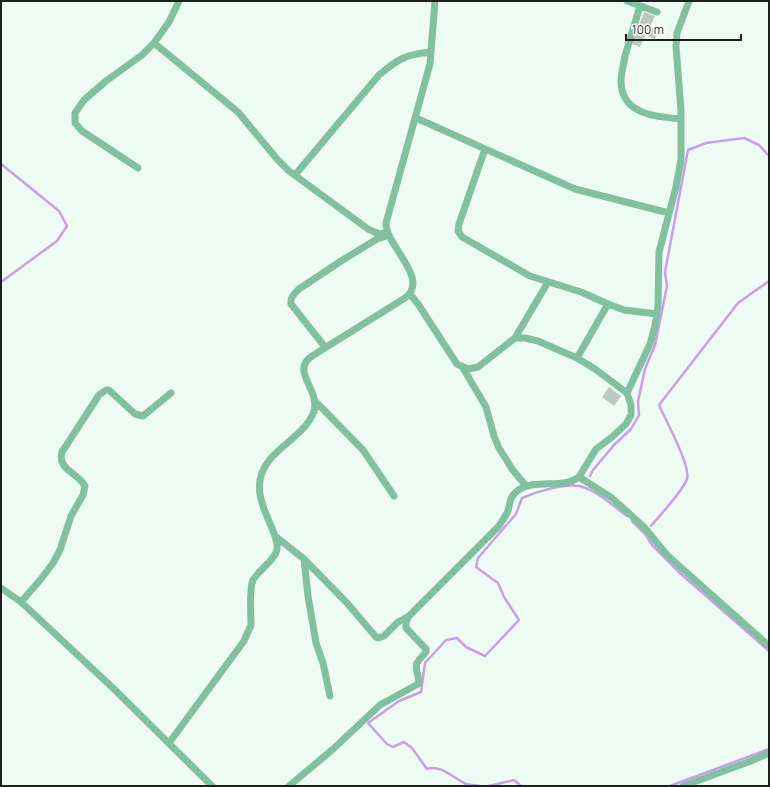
<svg xmlns="http://www.w3.org/2000/svg" width="770" height="787" viewBox="0 0 770 787" font-family="Manrope,sans-serif">
<rect width="100%" height="100%" fill="#edfbf3"/>
<g fill="none" stroke-linecap="round" stroke-linejoin="round">
<path stroke="#c99eeb" stroke-width="2.5" d="M1 164 59 211 67 226 57 241 1 282
M590 476 593 470 614 445 631 429 639 415 638 401 645 369 655 345 667 286 665 272 688 150 706 143 744 138 759 145 769 156
M632 521 646 535 652 545 681 574 769 651
M651 526C660 515 683 491 687 479 691 466 665 419 659 405L738 303 769 281
M479 786C475 785 470 785 466 784 455 779 440 764 427 769L412 748 404 742 393 747 387 744 368 723 399 701 421 692 425 663 446 640 457 638 466 647 485 656 519 620 504 597 498 583 476 567 478 558 516 514 522 498C536 492 564 483 579 486 597 490 613 506 627 516
M489 786 514 780 521 786
M670 786 769 749"/>
</g>
<path fill="#bbc9c1" d="M644 12 655 16 650 27 658 30 655 39 645 35 640 47 632 44Z
M609 387 621 396 614 406 602 397Z"/>
<g fill="none" stroke-linecap="round" stroke-linejoin="round">
<path stroke="#82c09f" stroke-width="7" d="M627 1 657 12
M640 6C635 23 630 39 625 56 624 64 621 72 621 81 621 114 655 117 681 119
M154 43 238 112 277 159 289 171 368 229 379 234 387 233
M416 118 575 189 669 213
M485 149 459 224 458 231 462 237 530 276 581 292 608 304 624 310 657 314
M138 168 82 131 75 123V113L84 100 106 81 142 55 154 43 169 22 179 1
M295 175 379 75C398 59 406 54 431 52
M410 294 418 304 457 364 468 369 478 367 515 338H525L538 341 577 358 595 369 627 393
M515 338 548 282
M325 347 291 304C290 297 295 293 299 289L341 261 377 239 387 236
M577 358 608 304
M463 368 486 407 494 436 499 448 512 469 526 486
M315 401 363 450 394 496
M579 477 612 498 633 517 644 527 667 555 769 646
M275 536 304 559 347 603 376 637 378 638 384 636 398 622 409 616
M304 559 308 596 316 643 323 663 330 696
M1 588 21 602 114 689 212 786
M21 602 41 579 53 563 60 550 71 516 83 495 85 486 83 483C75 472 57 468 62 452L99 395 106 390H109L135 414 143 416 171 393
M169 743 244 641 251 625C251 615 249 588 253 580 258 571 276 559 277 549 278 543 275 536 273 531 266 513 254 492 262 473 271 448 306 436 314 411 320 389 290 371 312 356L405 298C431 279 385 245 386 223L430 64 435 1
M289 786 332 750 380 705 418 684C421 677 414 671 417 663 419 659 423 656 426 652V649L406 628V622L409 616 498 527C502 522 505 517 508 511 510 503 510 497 516 492 533 477 563 490 579 477L596 449 612 437 626 424 631 415V405L627 393 650 344 655 326 658 306 659 252 676 187 681 160V111L676 46 677 33 689 1
M683 786 751 761 769 753"/>
</g>
<rect width="770" height="787" fill="none" stroke="#1c211e" stroke-width="4"/>
<path d="M626 34v6h115v-6" fill="none" stroke="#1c211e" stroke-width="2"/>
<text x="632" y="34" font-size="12" fill="#1c211e" stroke="#ffffff" stroke-width="3" paint-order="stroke">100 m</text>
</svg>
